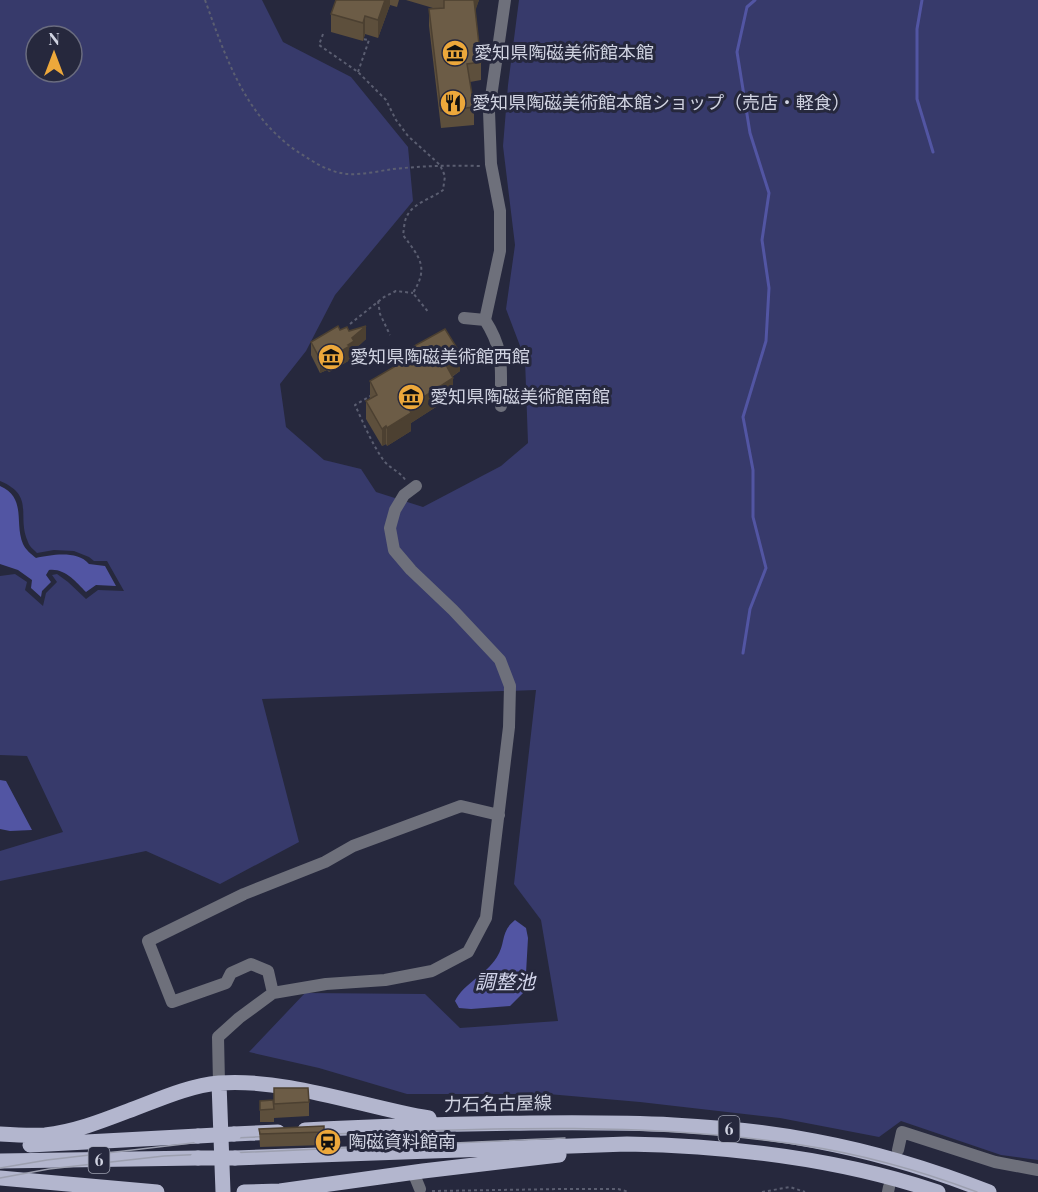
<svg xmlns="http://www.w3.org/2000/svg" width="1038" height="1192" viewBox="0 0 1038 1192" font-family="'Playfair Display','Noto Sans JP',serif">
<rect width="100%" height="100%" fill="#26283d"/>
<path fill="#373a6b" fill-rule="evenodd" d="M0 0H262L283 42 351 77 408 147 413 201 335 295 306 351 280 384 286 427 324 460 361 469 376 492 423 507 501 466 528 443 525 359 506 309 515 245 503 146 508 85 519 0H1038V1160L1001 1155 901 1121 879 1137 780 1118 640 1102 548 1094H407L319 1068 249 1052 305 993 425 994 460 1028 558 1021 541 920 514 884 536 690 262 699 299 842 220 884 146 851 0 881V851L63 832 27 756 0 755V576L15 574 27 582 25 590 43 606 46 593 57 582 52 575 57 574 68 582 86 599 98 590 124 591 107 561H94L89 557 74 551 54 550 37 553C34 550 29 546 28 542 16 516 36 496 0 481ZM36 36H72V72H36Z"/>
<path fill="#5255a3" d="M0 486C27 498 14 522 23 544 25 549 31 554 36 558 51 555 77 550 89 564L105 566 116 586 96 585 86 592C76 582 65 568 49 570L46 575 51 582 42 591 41 597 31 588 32 580 18 570 0 564Z
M0 780 6 781 32 830 10 831 0 829Z
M515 920 526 928 528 938 525 991 510 1006 471 1009 459 1008 455 1001C464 983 486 975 497 957 506 943 500 932 515 920Z"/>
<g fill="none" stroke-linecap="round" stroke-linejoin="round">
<path stroke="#5255a3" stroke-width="3" d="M922 0 917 29V99L933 152
M743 653 750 609 766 568 753 517V470L743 417 766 341 769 288 762 240 769 193 750 133 737 52 747 7 755 0"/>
<path stroke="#5b5e71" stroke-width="2" stroke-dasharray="3 3" stroke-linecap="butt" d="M205 0C227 61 247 122 306 157 318 165 333 173 348 174 362 175 379 171 393 169 422 166 450 165 480 166
M323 34 319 45 358 72 386 100 396 120 408 136 440 165 445 176 443 190C433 198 413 203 407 216 404 221 404 230 403 235 420 258 429 267 413 293L429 313
M358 72 369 40 363 39
M378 301 380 314 390 335
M350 324 384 297 396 291 413 293
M372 395 355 405C363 422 371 442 382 458 389 469 399 470 406 481
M432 1191 563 1189H618L629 1192
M762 1192 790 1187 805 1192"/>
<path stroke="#6e707b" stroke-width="12" d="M464 318 485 320
M501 406C500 369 506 353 485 320L500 251V211L491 164 489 111 505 0
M273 993 268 971 251 964 231 973 226 983 172 1002 148 941 244 894 325 862 353 846 461 806 499 815
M219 1083 218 1037 239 1018 273 993 326 984 385 980 432 971 468 952 486 918 509 727 510 686 500 660 453 610 411 570 394 550 390 528 395 510 404 495 416 486
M898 1150 902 1132 995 1162 1038 1170
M413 1172 420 1189
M888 1192 889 1187"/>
<path stroke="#b3b6ce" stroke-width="15" d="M219 1083 223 1192
M305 1130C380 1126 455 1124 531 1123 626 1122 722 1123 815 1141 874 1152 933 1170 989 1192
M0 1134C15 1135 31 1136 45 1135 74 1132 102 1121 128 1111 158 1100 187 1086 219 1083 287 1078 363 1107 429 1118
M234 1134 278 1132
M30 1145 198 1136
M235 1158 627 1144C732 1146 838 1158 938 1192
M0 1161 198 1158
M0 1178 157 1192
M244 1192 280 1191 423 1171 559 1155"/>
<path stroke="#9c9faf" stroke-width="1.5" d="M307 1135C471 1129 638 1120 801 1145 861 1154 921 1171 977 1192
M0 1168 47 1160 235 1138 277 1136
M0 1178 49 1169 164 1156 565 1138"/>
<path stroke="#b3b6ce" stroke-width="15" d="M198 1136 234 1134
M198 1158H235"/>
</g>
<path fill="#5d4f3c" d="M336 0H399L397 7 390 5 378 38 365 34 363 41 331 32V14Z
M406 0H479L475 10 481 62V80L470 82 474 107V125L441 128 429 26V9L433 8Z
M340 330 349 331 366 339 354 350V354L350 357V360L329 372 327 370 320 373 311 355V342Z
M407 350 460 371 452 377 453 396 411 423V431L387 446 386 444 382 446 366 419V401L370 399V381L407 359Z
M274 1088 309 1102V1116L274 1118V1122H260V1101L274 1109Z
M324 1126V1145L260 1147 259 1129Z"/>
<path fill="#4c4031" d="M385 0H390V5L378 38V20Z
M474 0H479L474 15Z
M365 16V34L363 41V23Z
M366 326V339L354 350V354L350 357V360L329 372V358L348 345 352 338Z
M460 353V371L445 381V363Z
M327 357V370L320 373V359Z
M453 378V396L411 423V431L387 446V428L408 407Z
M386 426V444L382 446V429Z"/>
<path fill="#6c5c46" stroke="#4c4031" stroke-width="1.5" d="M336 0H385L378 20 365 16 363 23 331 14Z
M444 0H474L481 62 467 64 474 107 441 111 429 9 444 8Z
M338 326 340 330 347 327 349 331 366 326 352 338 354 341 348 345 350 346 329 358 327 357 320 359 311 342Z
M445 329 460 353 445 363 453 378 408 407 411 413 387 428 386 426 382 429 366 401 377 395 370 381 411 357 407 350Z
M274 1088H308L309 1102 274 1104Z
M273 1100 274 1109 260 1110V1101Z
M324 1126V1132L260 1134 259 1129Z"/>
<defs>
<symbol id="museum-disc" viewBox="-11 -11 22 22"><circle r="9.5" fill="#eda83b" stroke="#26283d"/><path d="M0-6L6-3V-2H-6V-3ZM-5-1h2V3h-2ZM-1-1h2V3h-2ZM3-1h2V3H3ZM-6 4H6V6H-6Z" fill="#111"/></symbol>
<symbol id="restaurant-disc" viewBox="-11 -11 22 22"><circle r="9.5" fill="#eda83b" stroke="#26283d"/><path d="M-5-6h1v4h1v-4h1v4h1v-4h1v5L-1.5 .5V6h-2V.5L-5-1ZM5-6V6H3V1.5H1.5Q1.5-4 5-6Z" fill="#111"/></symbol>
<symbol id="station-disc" viewBox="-11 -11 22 22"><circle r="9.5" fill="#eda83b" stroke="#26283d"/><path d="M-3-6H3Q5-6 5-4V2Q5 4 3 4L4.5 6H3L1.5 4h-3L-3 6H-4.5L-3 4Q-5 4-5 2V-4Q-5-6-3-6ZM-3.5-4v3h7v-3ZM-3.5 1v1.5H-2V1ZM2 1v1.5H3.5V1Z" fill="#111"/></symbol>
</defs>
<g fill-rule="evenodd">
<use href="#museum-disc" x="440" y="38" width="30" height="30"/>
<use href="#restaurant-disc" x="438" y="88" width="30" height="30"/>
<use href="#museum-disc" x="316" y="342" width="30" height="30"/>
<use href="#museum-disc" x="396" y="382" width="30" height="30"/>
<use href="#station-disc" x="313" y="1127" width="30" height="30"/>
</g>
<g text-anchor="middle" stroke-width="6" stroke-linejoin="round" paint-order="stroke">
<g fill="#26283d" stroke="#9da0b0" stroke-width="1.5">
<rect x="718.5" y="1116" width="21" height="26" rx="4.5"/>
<rect x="88.5" y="1147" width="21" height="26" rx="4.5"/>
</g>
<g font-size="16" font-weight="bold" fill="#d0d3e1">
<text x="729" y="1135">6</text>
<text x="99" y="1166">6</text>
</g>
<g font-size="18" fill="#d0d3e1" stroke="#26283d" text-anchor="start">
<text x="474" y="59">愛知県陶磁美術館本館</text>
<text x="472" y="109">愛知県陶磁美術館本館ショップ（売店・軽食）</text>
<text x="350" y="363">愛知県陶磁美術館西館</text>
<text x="430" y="403">愛知県陶磁美術館南館</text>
<text x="348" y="1148">陶磁資料館南</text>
</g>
<g font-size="18" fill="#d0d3e1" stroke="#26283d">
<text transform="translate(498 1104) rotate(-1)" y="6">力石名古屋線</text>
</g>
<g font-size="20" font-style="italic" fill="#d3d6ec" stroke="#26283d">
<text x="505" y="989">調整池</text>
</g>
</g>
<g transform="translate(54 54)"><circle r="28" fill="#26283d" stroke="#6a6c7f" stroke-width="1.5"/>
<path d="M0-4.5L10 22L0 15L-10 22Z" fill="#eda83b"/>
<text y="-9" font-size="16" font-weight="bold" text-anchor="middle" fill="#d0d3e1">N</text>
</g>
</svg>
